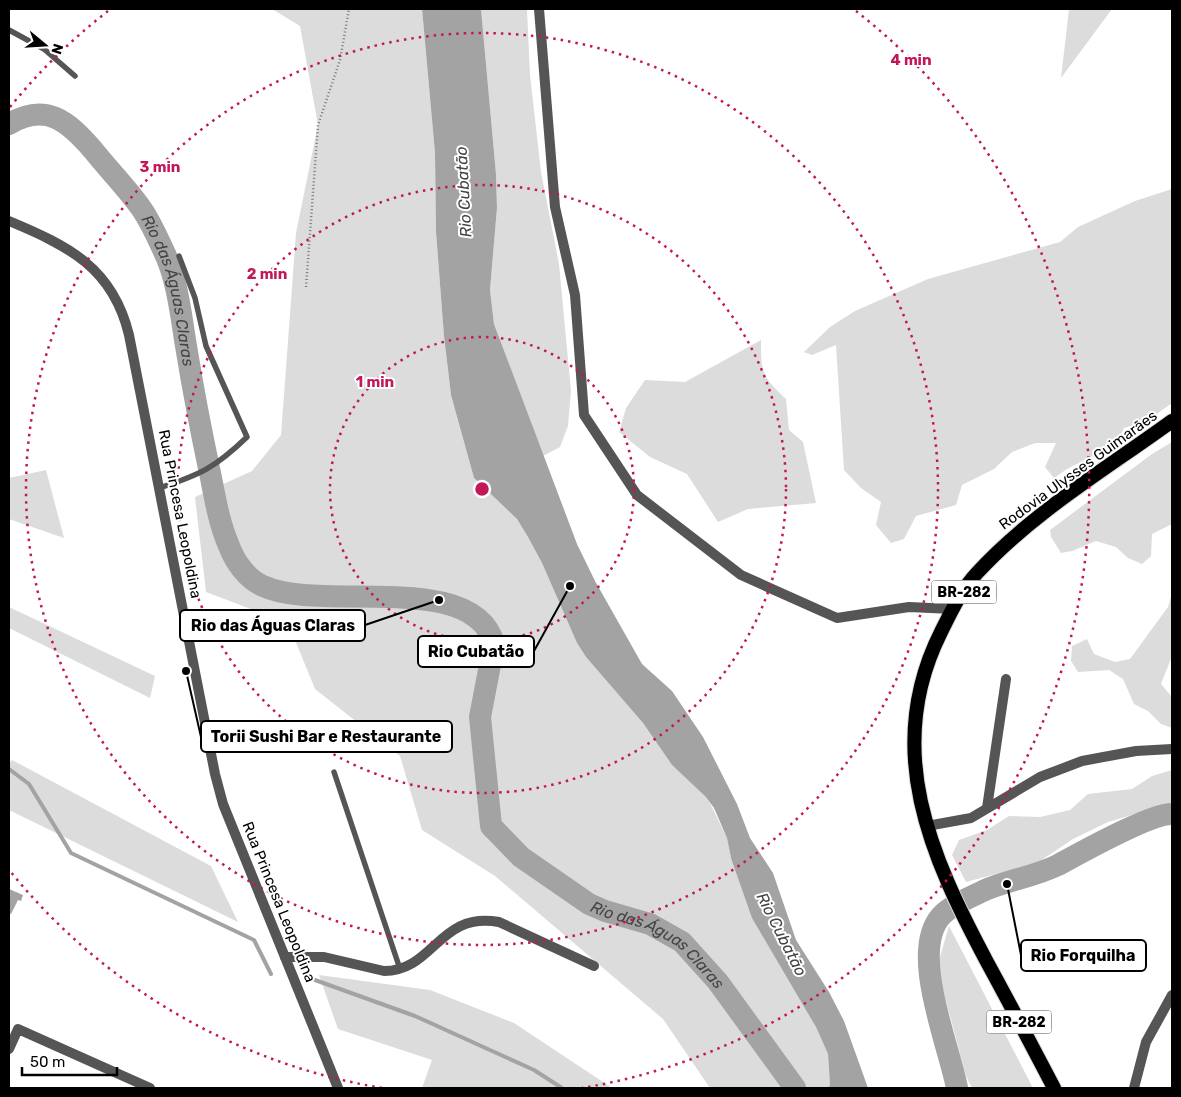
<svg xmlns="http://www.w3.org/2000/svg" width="1181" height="1097" viewBox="0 0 1181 1097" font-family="Rubik,sans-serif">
<rect width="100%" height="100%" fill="#fff"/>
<path fill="#dcdcdc" d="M272 9H422L435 153 436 232 444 336 451 395 474 478 517 519 528 537 542 563 577 643 586 657 643 723 672 765 707 797 727 838 731 858 816 1027 828 1054 830 1085 828 1088H710L663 1019 495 876 422 830 400 756 315 689 288 623 206 592 195 497 252 471 281 435 296 233 318 125 300 26Z
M481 9H527L530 75 541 172 559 264 571 391 568 426 560 447 543 456 494 324 490 290 497 208 496 174Z
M1069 9H1112L1061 78Z
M1172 189V403L1147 421 1124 428 1116 444 1067 469 1054 478 1045 467 1056 443H1035L1012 452 994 469 962 485 956 505 916 516 904 539 891 543 876 525 881 502 861 488 844 470 836 345 812 355 804 352 830 327 855 311 928 279 1060 242 1078 227 1135 201Z
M761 340C761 373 762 376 786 399L789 430 803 442 816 503 748 509 718 522 687 474 650 457 619 432 626 408 645 380 685 382Z
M1172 442V524L1152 534 1151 556 1142 564 1128 558 1116 547 1096 541 1072 551 1061 553 1051 537 1050 530 1152 454Z
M46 470 64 538 9 519V478Z
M1172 593V656L1161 684 1172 697V728L1161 724 1148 711 1134 704 1123 679 1109 670 1078 672 1071 661 1072 646 1087 639 1094 654 1115 662 1130 659 1168 607Z
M9 607 155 676 150 698 9 628Z
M12 760 211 866 238 922 9 810V763Z
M1172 770V805L1162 806 1108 822 1073 839 1037 863 966 882 952 855 959 840 987 830 1009 816 1040 817 1070 810 1088 794 1132 789 1152 776Z
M949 926 1033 1088H972L966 1076 937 967Z
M319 975 430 990 514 1023 612 1088H422L432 1060 338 1029Z"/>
<path fill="#a3a3a3" d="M422 9H481L496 174 497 208 490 290 494 324 577 544 595 581 642 664 672 691 703 737 737 804 750 838 773 873 796 940 829 992 844 1021 868 1088H828L830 1085 828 1054 816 1027 752 918 731 858 727 838 714 808 706 797 672 765 643 723 586 657 577 643 542 563 528 537 517 519 474 478 451 395 444 336 436 232 435 153Z
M9 889 23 895 21 901 18 900 11 914 9 913Z"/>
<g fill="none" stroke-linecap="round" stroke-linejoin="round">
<path stroke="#a3a3a3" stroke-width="4" d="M9 769 29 784 71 853 254 940 271 974
M315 980 415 1016 534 1070 562 1088"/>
<g stroke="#a3a3a3" stroke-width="22">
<path id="s1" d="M9 124C46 102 68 121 93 150 108 169 127 188 141 208 151 222 159 241 166 256 178 284 181 316 186 346 193 389 201 431 210 473 215 498 219 523 229 546 235 562 247 579 263 586 320 613 474 569 494 644L480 717 491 826 521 857 589 904 605 911 650 924 682 942 718 982 795 1088"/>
<path d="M957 1088C949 1045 909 952 941 916 951 905 969 898 983 891 1007 880 1034 877 1058 865 1080 853 1152 813 1172 814"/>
</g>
<defs>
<path id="trunk" d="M1054 1088C1032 1046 1010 1004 987 962 931 857 882 749 941 632 951 612 961 590 977 573 1032 513 1106 469 1172 421"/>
</defs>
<use href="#trunk" stroke="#dbdbdb" stroke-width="16"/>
<path stroke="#777" stroke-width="2.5" stroke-dasharray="1 2.5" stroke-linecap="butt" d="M306 287 318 125 340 60 349 9"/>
<path stroke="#555" stroke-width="5.5" d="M9 30 44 49 75 76
M159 488C200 475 216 467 247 437L206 346 195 298 179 256
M334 772 400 969"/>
<path stroke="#555" stroke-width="10" d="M539 9 555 207 575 295 584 415 637 495 741 575 837 618 909 607 952 609
M987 808 1006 679
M927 826 971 818 1040 777 1082 761 1136 751 1172 749
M285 957H324L384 971C434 971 439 911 499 922L594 966
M9 1049 18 1029 150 1088"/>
<path stroke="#555" stroke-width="10" d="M9 221C69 246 113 268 129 335L215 774 223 804 338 1088
M1134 1088 1146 1042 1172 995"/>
<use href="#trunk" stroke="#000" stroke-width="14"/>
</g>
<g fill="none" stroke="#c2185b" stroke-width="2.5" stroke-dasharray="2.5 5">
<circle cx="482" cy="489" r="152"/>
<circle cx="482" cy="489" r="304"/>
<circle cx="482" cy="489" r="456"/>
<path d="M382 1088A607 607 0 0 1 10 871M10 107A607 607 0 0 1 108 11M856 11A607 607 0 0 1 582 1088"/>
</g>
<g text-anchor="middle" stroke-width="4" stroke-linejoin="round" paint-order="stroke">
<g fill="#fff" stroke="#4c4c4c" stroke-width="1">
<rect x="931.5" y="580.5" width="65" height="23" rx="4"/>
<rect x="986.5" y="1010.5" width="65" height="23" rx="4"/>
</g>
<g font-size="14" font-weight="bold" fill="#000">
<text x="964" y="597">BR-282</text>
<text x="1019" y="1027">BR-282</text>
</g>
<g font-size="15" fill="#000" stroke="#fff">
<text transform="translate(1078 470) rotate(-36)" y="5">Rodovia Ulysses Guimarães</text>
<text transform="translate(180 514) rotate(79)" y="5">Rua Princesa Leopoldina</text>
<text transform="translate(279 902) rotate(68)" y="5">Rua Princesa Leopoldina</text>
</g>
<g font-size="16" font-style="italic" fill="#444" stroke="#fff">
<text transform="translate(463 192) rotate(-93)" y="6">Rio Cubatão</text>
<text dy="6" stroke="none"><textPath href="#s1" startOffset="262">Rio das Águas Claras</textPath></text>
<text transform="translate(782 934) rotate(63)" y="6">Rio Cubatão</text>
<text dy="6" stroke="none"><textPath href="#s1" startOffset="1221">Rio das Águas Claras</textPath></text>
</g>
</g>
<circle cx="482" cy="489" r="8" fill="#c2185b" stroke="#fff" stroke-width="2.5"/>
<g font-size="15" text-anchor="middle" font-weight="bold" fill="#c2185b" stroke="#fff" stroke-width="4" stroke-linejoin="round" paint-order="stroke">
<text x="911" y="65">4 min</text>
<text x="160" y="172">3 min</text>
<text x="267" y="279">2 min</text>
<text x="375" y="387">1 min</text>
</g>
<path fill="none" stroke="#000" stroke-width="2" d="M439 600L365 625M570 586L534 651M186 671L201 737M1007 884L1021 955"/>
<g fill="#000" stroke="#fff" stroke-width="2">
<circle cx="439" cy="600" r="5"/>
<circle cx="570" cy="586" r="5"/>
<circle cx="186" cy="671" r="5"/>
<circle cx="1007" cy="884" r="5"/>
</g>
<g fill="#fff" stroke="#000" stroke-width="2">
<rect x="180" y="610" width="185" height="31" rx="5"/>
<rect x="418" y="636" width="116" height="31" rx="5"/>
<rect x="201" y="721" width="251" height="31" rx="5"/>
<rect x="1021" y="940" width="125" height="31" rx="5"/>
</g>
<g font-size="16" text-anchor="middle" font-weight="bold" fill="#000">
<text x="273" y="631">Rio das Águas Claras</text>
<text x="476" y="657">Rio Cubatão</text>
<text x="326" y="742">Torii Sushi Bar e Restaurante</text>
<text x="1083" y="961">Rio Forquilha</text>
</g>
<rect width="1181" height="1097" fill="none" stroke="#000000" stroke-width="20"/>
<g transform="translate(45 45) rotate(108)" stroke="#ffffff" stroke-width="4" paint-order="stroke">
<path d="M0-4L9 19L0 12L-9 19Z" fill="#000000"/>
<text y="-8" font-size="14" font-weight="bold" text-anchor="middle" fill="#000000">N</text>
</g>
<path d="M22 1067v8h95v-8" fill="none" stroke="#000000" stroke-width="2.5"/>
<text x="30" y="1067" font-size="15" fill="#000000" stroke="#ffffff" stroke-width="4" paint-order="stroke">50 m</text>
</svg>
